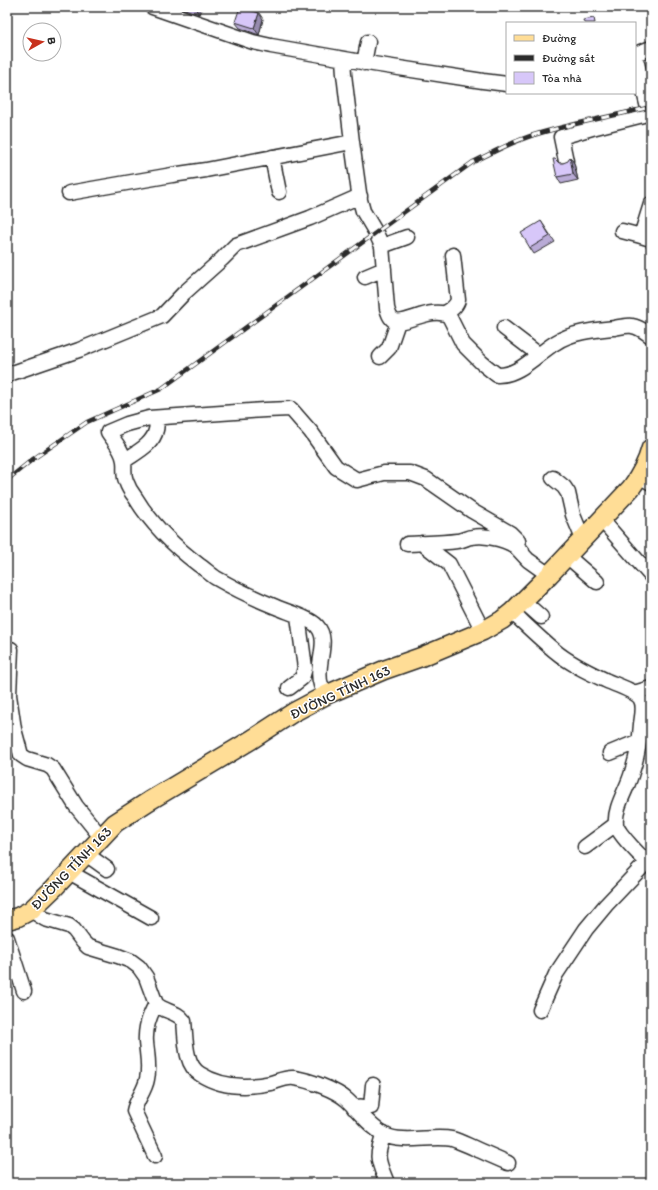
<svg xmlns="http://www.w3.org/2000/svg" width="658" height="1190" viewBox="0 0 658 1190" font-family="Itim,sans-serif">
<rect width="100%" height="100%" fill="#fff"/>
<filter id="ink" filterUnits="userSpaceOnUse"><feTurbulence type="fractalNoise" baseFrequency=".025" numOctaves="2"/><feDisplacementMap in="SourceGraphic" scale="8" xChannelSelector="R" yChannelSelector="G"/><feConvolveMatrix kernelMatrix="1 2 1 2 8 2 1 2 1" color-interpolation-filters="sRGB"/></filter>
<g filter="url(#ink)">
<g fill="none" stroke-linecap="round" stroke-linejoin="round">
<defs>
<path id="minor" d="M152 7 253 42 271 46 373 64 483 81 507 84
M635 54 651 48
M635 55 648 108 651 116
M343 59 344 74 352 142 360 200 363 211 376 233 382 246 387 308C388 312 389 316 392 319 402 329 431 304 449 316L463 344 482 363 497 375C519 376 537 354 555 343 572 332 594 330 614 328 620 327 627 325 632 326 640 327 645 332 651 336
M364 63 368 42
M272 157 279 192
M566 161 561 137 592 128 651 113
M69 193 172 175 206 170 352 142
M651 204 641 236 651 239
M622 231 641 236
M382 246 407 237
M365 277 384 269
M445 313C451 310 456 307 458 300L453 255
M504 328 538 354
M380 357 389 348 398 322
M7 376 12 373 79 350 162 316 184 293 222 259 236 245 310 218 360 196
M124 461C135 453 153 445 156 430 157 427 156 421 155 418
M639 476 651 483
M553 478 564 487 568 493 573 515 583 539
M601 519 651 576
M422 543 449 564 483 631
M407 544C424 543 441 543 457 541 463 541 467 537 472 537 487 534 511 541 522 551L515 546 528 560 549 575
M567 556 597 582
M523 601 541 617
M512 612C526 625 540 639 555 651 569 663 588 672 605 680 613 684 634 690 640 698 645 705 642 716 641 724 640 740 637 757 632 772 628 788 614 807 616 824 616 832 644 860 651 865
M11 649 9 695 14 729 21 755 27 759 47 765 53 769 76 806 101 837
M289 688 302 678 305 668 298 616
M634 693 651 688
M328 694C326 691 323 688 321 685 314 666 331 641 317 626 310 618 287 612 276 607 256 599 235 589 216 578 210 574 205 569 199 565 174 546 151 524 135 497 131 492 128 487 126 481 123 474 125 468 124 461 123 450 113 440 108 432L127 424 149 418 265 410 291 409 311 432 336 467 357 480 384 473H410L426 479 472 511 510 533 518 541 515 546
M610 753 639 741
M585 847 616 824
M86 854 107 869
M69 872 151 918
M31 910 45 919 69 926 74 930 83 942 88 947 118 956 131 961 139 967 146 977 156 1004C164 1012 177 1011 184 1021 186 1038 184 1064 200 1074 222 1088 247 1088 271 1083 278 1081 286 1077 294 1078 309 1080 336 1090 347 1100 360 1112 370 1127 385 1135 403 1144 433 1135 452 1139 459 1141 467 1145 474 1148 485 1153 497 1158 508 1163
M7 938 24 991
M540 1010 556 974 586 929 606 905 647 862
M354 1108C363 1104 363 1109 371 1107L373 1085
M384 1134C375 1158 378 1160 387 1183
M155 1156 134 1111C136 1100 145 1091 147 1079 150 1067 147 1054 146 1042 145 1028 149 1016 156 1004"/>
<path id="major" d="M7 920 18 917 31 910 54 888 115 823 149 801 251 740 294 712 328 694 384 670 421 657 483 631 502 620 512 612 549 575 631 488C640 476 647 463 651 448"/>
</defs>
<use href="#minor" stroke="#2b2b2b" stroke-width="17"/>
<use href="#major" stroke="#2b2b2b" stroke-width="21"/>
<use href="#minor" stroke="#fff" stroke-width="14"/>
<use href="#major" stroke="#ffdd96" stroke-width="18"/>
<defs>
<path id="rail" d="M7 480 33 459 87 422 161 389 473 162C494 152 515 140 537 134 575 123 613 116 651 107"/>
</defs>
<use href="#rail" stroke="#2b2b2b" stroke-width="4.5"/>
<use href="#rail" stroke="#fff" stroke-width="3" stroke-dasharray="9" stroke-linecap="butt"/>
</g>
<path fill="#b9abd6" stroke="#2b2b2b" d="M179 7H202L199 14Z
M263 19 259 35 240 28 235 22Z
M559 163H574L578 180 561 184 557 177Z
M541 221 555 242 534 254 530 248Z"/>
<path fill="#968bae" stroke="#2b2b2b" d="M194 7H202L199 14Z
M259 13 263 19 259 35 254 28Z
M570 157 574 163 578 180 573 174Z"/>
<path fill="#d7c7f9" stroke="#2b2b2b" d="M240 7 259 13 254 28 235 22Z
M594 18 595 23H584L583 20Z
M570 157 573 174 557 177 553 159H555L559 163H563L568 161Z
M541 221 550 236 530 248 521 233Z"/>
</g>
<g text-anchor="middle" stroke-width="3" stroke-linejoin="round" paint-order="stroke">
<g font-size="14" fill="#2b2b2b" stroke="#fff">
<text transform="translate(340 692) rotate(-25)" y="5">ĐƯỜNG TỈNH 163</text>
<text transform="translate(71 868) rotate(-46)" y="5">ĐƯỜNG TỈNH 163</text>
</g>
</g>
<rect width="658" height="1190" fill="none" stroke="#fff" stroke-width="24"/>
<rect x="12" y="12" width="634" height="1166" fill="none" stroke="#2b2b2b" stroke-width="1.5" filter="url(#ink)"/>
<rect x="506" y="22" width="130" height="72" fill="#ffffff" stroke="#aaaaaa"/>
<rect x="514" y="35" width="20" height="6" fill="#ffdd96" stroke="#aaaaaa"/>
<text x="542" y="42" font-size="12" fill="#2b2b2b">Đường</text>
<rect x="514" y="55" width="20" height="6" fill="#2b2b2b" stroke="#aaaaaa"/>
<text x="542" y="62" font-size="12" fill="#2b2b2b">Đường sắt</text>
<rect x="514" y="72" width="20" height="12" fill="#d7c7f9" stroke="#aaaaaa"/>
<text x="542" y="82" font-size="12" fill="#2b2b2b">Tòa nhà</text>
<g transform="translate(42 42) rotate(82)"><circle r="19" fill="#ffffff" stroke="#aaaaaa"/>
<path d="M0-3L7 15L0 10L-7 15Z" fill="#c8321e"/>
<text y="-6" font-size="11" font-weight="bold" text-anchor="middle" fill="#2b2b2b">B</text>
</g>
</svg>
